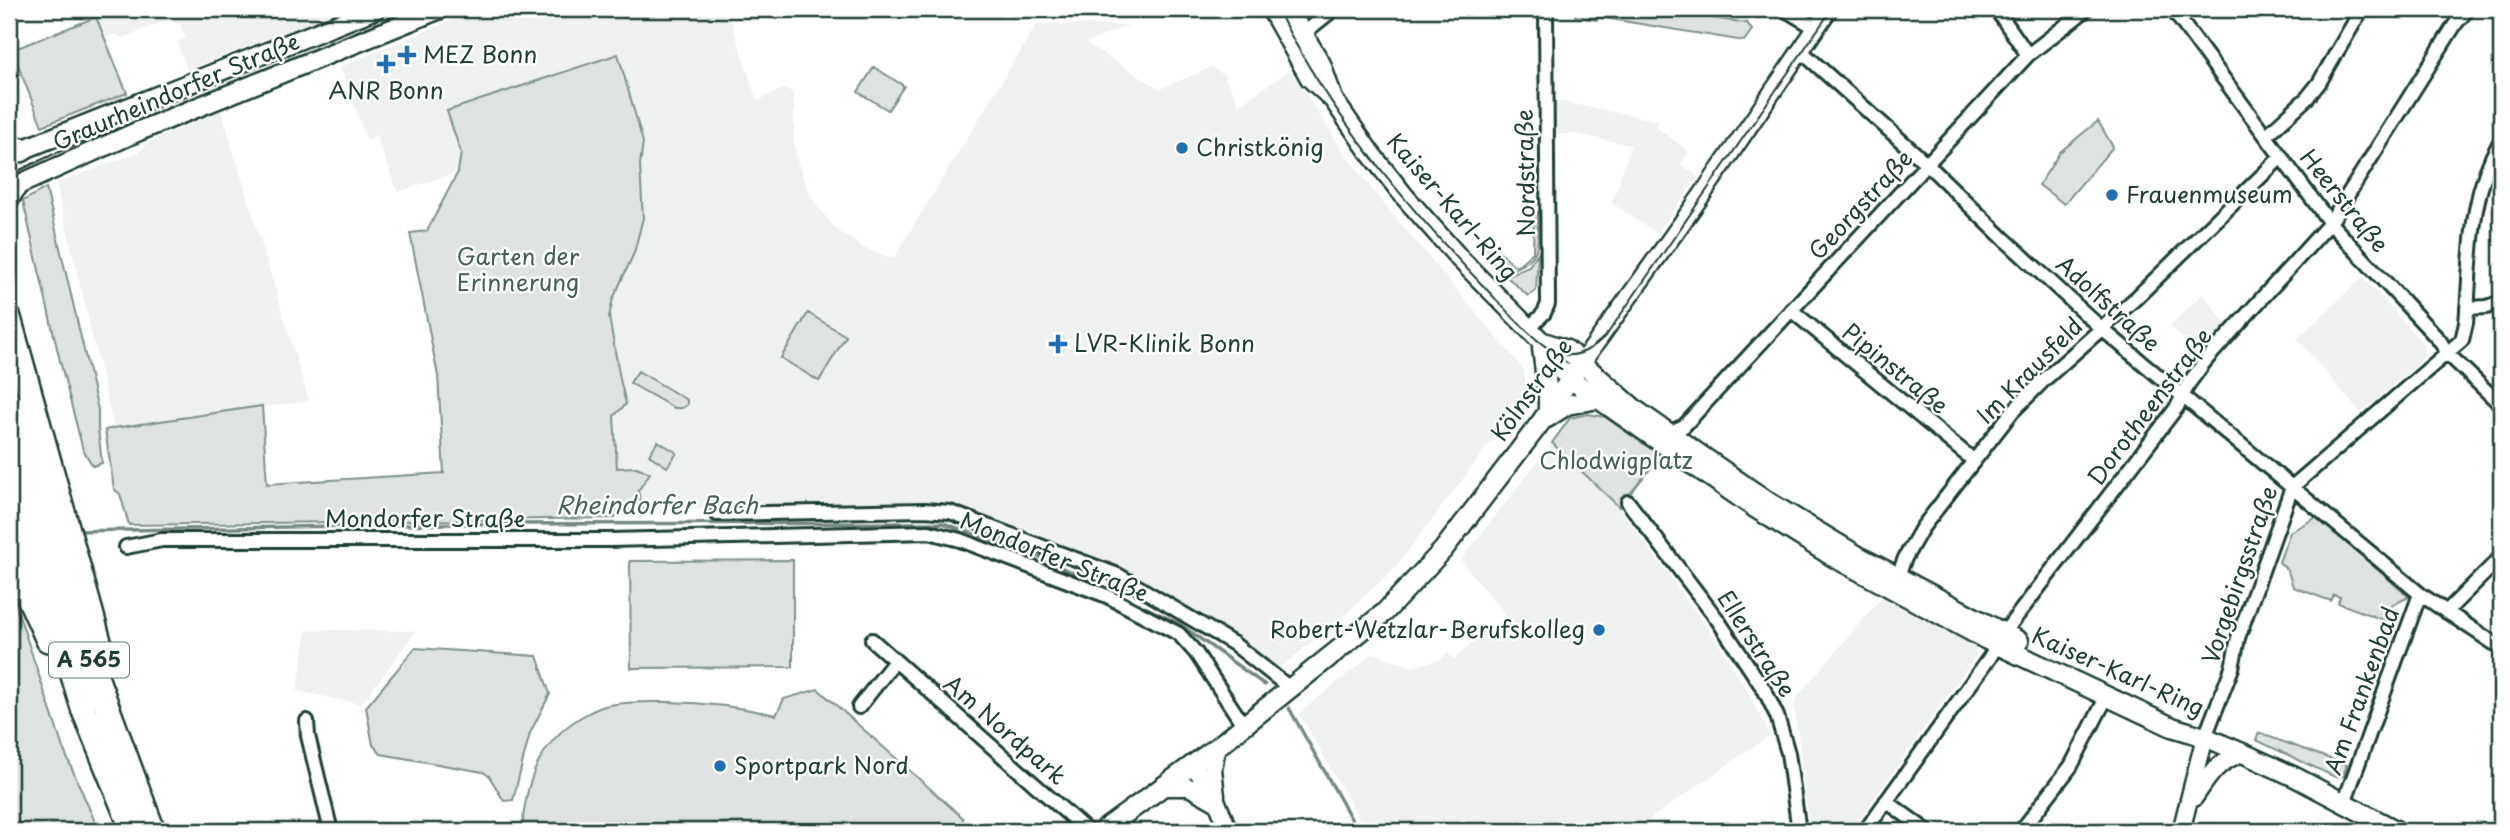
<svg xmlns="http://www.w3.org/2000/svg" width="2510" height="840" viewBox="0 0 2510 840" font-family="'Playpen Sans',sans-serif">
<rect width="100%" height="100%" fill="#fff"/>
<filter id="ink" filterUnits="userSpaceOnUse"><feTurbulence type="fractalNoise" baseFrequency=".0143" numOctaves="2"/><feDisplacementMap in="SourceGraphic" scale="14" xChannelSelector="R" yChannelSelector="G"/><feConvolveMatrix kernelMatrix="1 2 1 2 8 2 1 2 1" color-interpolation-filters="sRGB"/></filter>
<g filter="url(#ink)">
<path fill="#eef1f0" d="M93 9H345L187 70 177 42 186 38 181 25 168 20 122 38 114 34 105 38Z
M477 9H727L757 101 782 89 789 90 794 95V145L798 164 811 197 833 226 845 236 868 250 894 258 1037 24 1129 25 1086 43 1160 89 1212 67 1224 75 1239 105 1290 70 1344 152 1378 197 1524 370 1527 395 1394 569 1337 622 1277 670 1214 625 1044 541 915 507 616 510 614 416 626 404 620 379 609 317 613 299 634 253 643 218 640 165 643 142 618 54 447 111 461 153 458 172 398 192 376 136 367 140 340 67Z
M1553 100 1660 121 1656 127 1689 152 1681 164 1698 177 1657 234 1612 203 1631 145 1575 134H1554Z
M221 110 309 401 114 428 56 183 138 153 147 143Z
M2363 277 2423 343 2424 353 2420 362 2361 413 2297 339Z
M2203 294 2226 324 2200 353 2170 326Z
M1552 443 1619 507 1719 644 1744 685 1770 735 1633 831H1366L1299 713 1374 653 1411 667 1440 660 1448 653 1454 659 1506 616 1461 560Z
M1882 597 1975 645 1977 654 1851 831H1829L1814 827 1809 823 1794 701Z
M307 630H330L416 631 361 704 297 691Z"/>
<path fill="#dee3e2" stroke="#7e908b" stroke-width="2" d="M1559 9H1669V11L1678 13 1679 10 1691 12 1692 15 1747 23 1752 30 1744 41 1598 17 1597 20 1575 16V11Z
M96 17 127 93 42 126 12 50Z
M618 54 643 142 640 165 643 218 634 253 613 299 609 317 620 379 626 404 614 416 617 468 637 467 650 473 638 491 643 510H617L615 518 129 525 120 494 114 489 105 430 114 428 262 406 267 484 444 473 438 376 410 233 427 231 458 172 461 153 447 111Z
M874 67 904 86 888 110 858 92Z
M2098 121 2113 147 2064 204 2039 185 2060 152Z
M46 188 98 410V429L102 463 93 466 83 450 60 361 23 201Z
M1534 211 1538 212C1537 251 1544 258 1503 273L1477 246 1486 239 1516 267 1533 252Z
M1538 253 1536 291 1528 296 1506 276 1529 266Z
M808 313 846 336 819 381 781 358Z
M638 371 687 400V405L682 408H674L630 383Z
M1588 414 1605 417 1661 456 1619 507 1552 443 1570 418Z
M658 441 677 453 667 467 649 455Z
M2317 517 2409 597 2392 605 2386 621 2338 603 2340 597 2334 595 2331 601 2293 587 2288 571 2279 562 2290 532Z
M793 560V667L631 668 630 561Z
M9 585 63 748 99 831H9Z
M415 648 537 656 550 694 530 733 513 800 504 801 489 776 483 772 381 754 373 745 366 707Z
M818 689 963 818 961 831H522C525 784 538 743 581 717 590 712 600 706 610 705 629 701 650 702 669 702 705 703 741 707 776 715L784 699Z
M2259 733 2347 765 2343 776 2335 777 2256 740Z"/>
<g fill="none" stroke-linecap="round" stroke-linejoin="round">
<path stroke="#758883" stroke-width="3.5" d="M75 531 451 524 943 523 1044 559 1178 623 1265 685
M1289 708 1358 831"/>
<defs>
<path id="minor" d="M1784 9 1816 28
M1996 9 2028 55
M2172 9 2330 223 2440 341 2447 353 2501 405
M1307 40 1309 29 1334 9
M1801 51 1927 164 2002 237 2102 329 2420 594 2501 648
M2267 135 2307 98 2319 83 2362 9
M2467 308 2487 307 2501 302
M1791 310 1973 460
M1528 329 1544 313 1548 304 1546 9
M1669 433 1684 426 2028 55 2087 9
M1628 502 1717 619 1765 691 1777 716 1788 753 1799 831
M717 514 925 510 950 512 1118 575 1234 644 1291 689
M126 547 162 540H610L929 532 960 540 1107 596 1179 634 1196 653 1244 726
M1897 578 1905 558 1922 528 2012 412 2045 379 2136 298 2281 157
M2446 612 2501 557
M872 640 1087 831
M859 707 895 661
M307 721 308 736 331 831
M2205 737 2232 668 2238 638 2292 487 2462 340 2466 323C2472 259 2467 198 2501 140
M1886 801 1927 831
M2344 803 2420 594
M1865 831 1990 657 2003 634 2177 407 2189 383 2206 360 2330 223 2456 23 2468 9
M2021 831 2071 766 2107 696"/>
<path id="tertiary" d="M1581 364 1704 192 1829 9
M1193 764 1217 802 1229 831
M1164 787H1189L1214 801
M1216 796 1213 769 1217 747
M2194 798C2209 776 2216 762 2243 753
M2181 831 2205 737"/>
<path id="secondary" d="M1271 9 1310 78 1333 99 1371 154 1405 197 1460 259 1541 341 1558 368 1580 386 1755 508 1835 558 1985 639 2172 727 2205 737 2247 755 2295 777 2397 831
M1288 9 1321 64 1332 96
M9 155 376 9
M9 189 139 131 440 9
M1541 341 1567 350 1637 411 1767 501 1860 557 2019 641
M1542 348 1548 395V411
M1547 418 1567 405 1598 399
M1102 831 1217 747 1384 613 1443 550 1541 422 1577 369"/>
<path id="motorway" d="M9 147 21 150
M9 195 14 187
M9 318 102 652
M9 404 87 652 153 831
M9 469 84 711 133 831
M9 542 25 589 48 640"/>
</defs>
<use href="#minor" stroke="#1f3d34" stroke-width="18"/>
<use href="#tertiary" stroke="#1f3d34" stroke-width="21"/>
<use href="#secondary" stroke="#1f3d34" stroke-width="23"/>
<use href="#motorway" stroke="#1f3d34" stroke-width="28"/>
<use href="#minor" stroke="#fff" stroke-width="12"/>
<use href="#tertiary" stroke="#fff" stroke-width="16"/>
<use href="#secondary" stroke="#fff" stroke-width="18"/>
<use href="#motorway" stroke="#fff" stroke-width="23"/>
<path stroke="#1f3d34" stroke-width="2" d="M1277 9C1331 116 1407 207 1490 293 1505 309 1537 345 1557 353 1578 360 1594 348 1608 333L1832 9
M9 175 54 154 414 9"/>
</g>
</g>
<g fill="#1f6fb2" stroke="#fff" stroke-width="2.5">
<path d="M403.5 44.5h7v7h7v7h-7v7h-7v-7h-7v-7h7z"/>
<path d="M382.5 53.5h7v7h7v7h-7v7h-7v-7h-7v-7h7z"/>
<circle cx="1182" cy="148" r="7"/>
<circle cx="2112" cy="195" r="7"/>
<path d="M1054.5 333.5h7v7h7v7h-7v7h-7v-7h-7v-7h7z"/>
<circle cx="1599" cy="630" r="7"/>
<circle cx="720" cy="766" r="7"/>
</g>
<g text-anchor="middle" stroke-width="5" stroke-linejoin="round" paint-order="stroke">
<rect fill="#fff" stroke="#627771" stroke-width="2" x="49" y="642.5" width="80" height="35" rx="5"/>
<g font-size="21" font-weight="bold" fill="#1f3d34">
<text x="89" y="667">A 565</text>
</g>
<g font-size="23" fill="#1f3d34" stroke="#fff" text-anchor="start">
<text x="423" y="63">MEZ Bonn</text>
<text x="386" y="99" text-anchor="middle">ANR Bonn</text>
<text x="1196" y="156">Christkönig</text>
<text x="2126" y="203">Frauenmuseum</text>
<text x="1074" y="352">LVR-Klinik Bonn</text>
<text x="1585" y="638" text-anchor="end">Robert-Wetzlar-Berufskolleg</text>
<text x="734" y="774">Sportpark Nord</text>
</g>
<g font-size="23" fill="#1f3d34" stroke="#fff">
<text transform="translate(176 92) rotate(-23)" y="8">Graurheindorfer Straße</text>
<text transform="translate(1526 173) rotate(-91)" y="8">Nordstraße</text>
<text transform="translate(2344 201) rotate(51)" y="8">Heerstraße</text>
<text transform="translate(1861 205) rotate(-47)" y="8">Georgstraße</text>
<text transform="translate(1452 207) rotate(49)" y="8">Kaiser-Karl-Ring</text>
<text transform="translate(2108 304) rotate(42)" y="8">Adolfstraße</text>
<text transform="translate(1895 369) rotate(39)" y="8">Pipinstraße</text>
<text transform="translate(2030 371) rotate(-45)" y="8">Im Krausfeld</text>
<text transform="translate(1532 390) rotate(-54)" y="8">Kölnstraße</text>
<text transform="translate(2150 407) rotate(-53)" y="8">Dorotheenstraße</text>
<text x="425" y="527">Mondorfer Straße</text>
<text transform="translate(1054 557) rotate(22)" y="8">Mondorfer Straße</text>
<text transform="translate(2240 575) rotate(-71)" y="8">Vorgebirgsstraße</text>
<text transform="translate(1756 644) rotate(57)" y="8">Ellerstraße</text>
<text transform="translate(2118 672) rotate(24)" y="8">Kaiser-Karl-Ring</text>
<text transform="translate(2362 691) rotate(-70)" y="8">Am Frankenbad</text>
<text transform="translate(1005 730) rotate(41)" y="8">Am Nordpark</text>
</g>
<g font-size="23" fill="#455e57" stroke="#fff">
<text x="518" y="265">Garten der<tspan x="518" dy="26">Erinnerung</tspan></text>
<text x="1616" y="469">Chlodwigplatz</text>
</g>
<g font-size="24" font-style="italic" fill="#4a625b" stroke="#fff">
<text x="657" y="514">Rheindorfer Bach</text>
</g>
</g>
<rect width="2510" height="840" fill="none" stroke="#fff" stroke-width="35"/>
<rect x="18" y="18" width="2475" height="805" fill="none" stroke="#1f3d34" stroke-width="2.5" filter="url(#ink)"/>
</svg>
